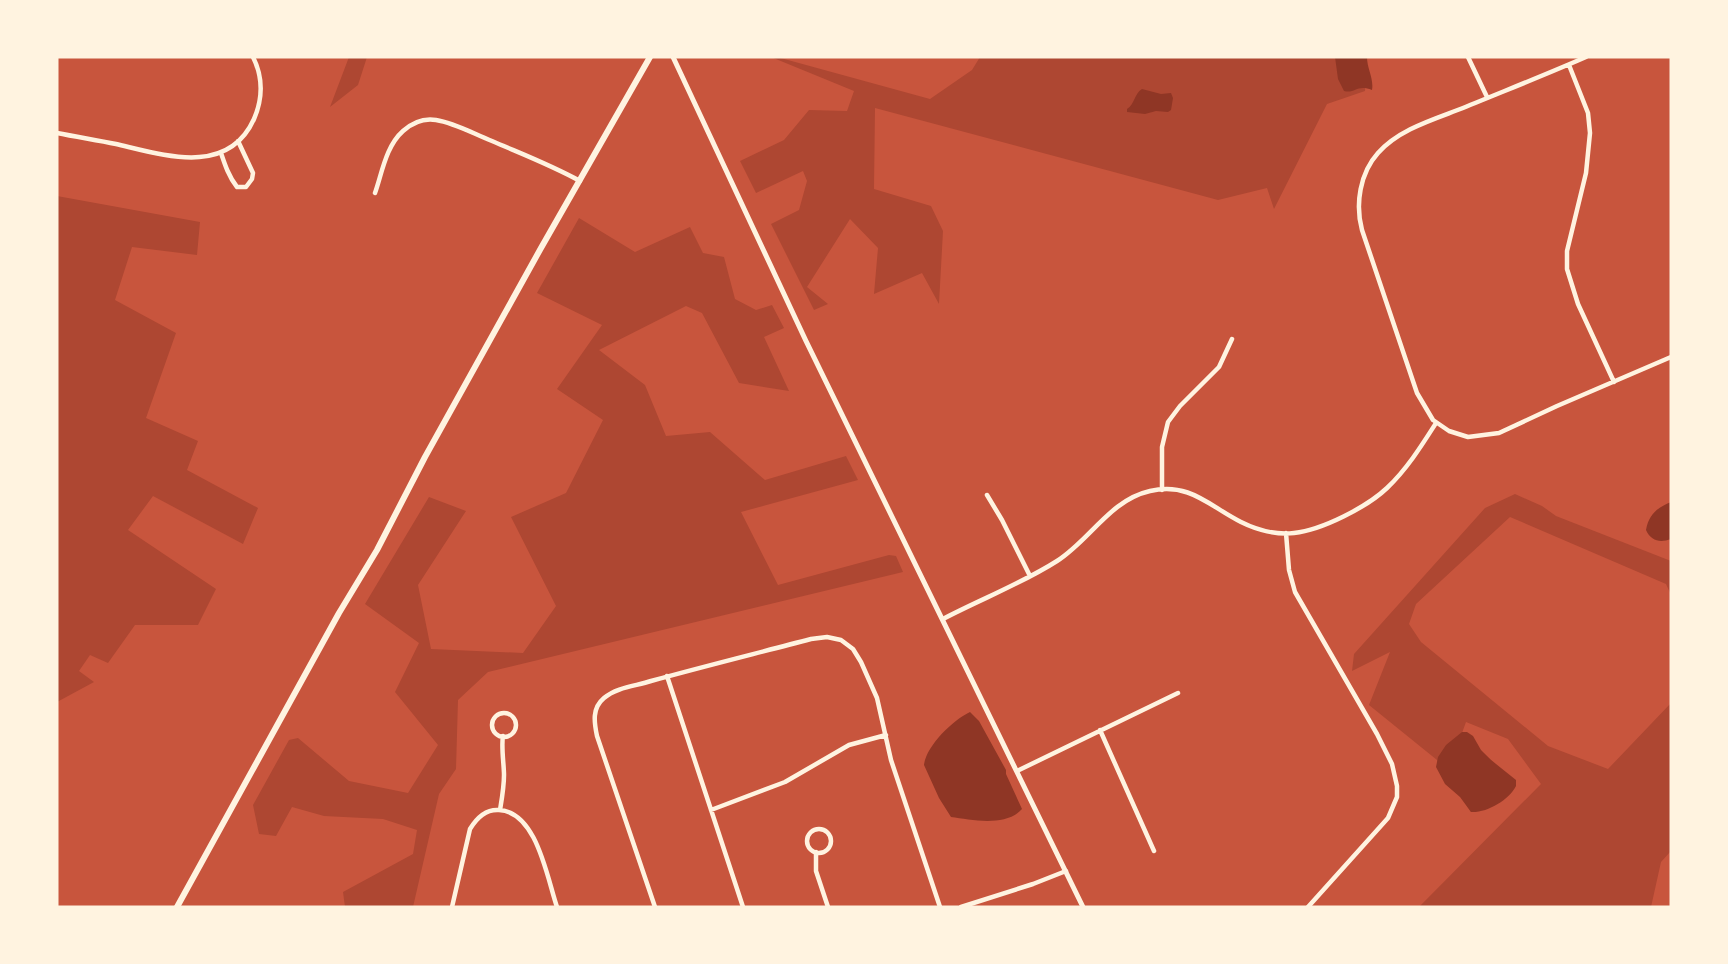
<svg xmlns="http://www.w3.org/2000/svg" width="1728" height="964" viewBox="0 0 1728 964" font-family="'Nunito Sans',sans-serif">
<rect width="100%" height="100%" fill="#c8553d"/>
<path fill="#ae4732" d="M349 57H367L358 85 330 107Z
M771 57H777L930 99 972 70 980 57H1367L1365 91 1327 104 1274 209 1267 188 1218 200 875 108 874 189 931 206 943 231 939 304 922 273 874 294 878 248 850 219 807 287 828 304 814 310 771 224 799 210 807 181 803 171 756 193 740 161 784 140 809 110 847 111 854 91Z
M57 196 200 222 197 255 132 247 115 300 176 333 146 418 198 441 187 470 258 508 243 544 153 496 128 530 216 589 198 625H135L108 663 90 655 79 671 94 682 57 702Z
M579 218 635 252 690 227 703 253 724 257 735 299 756 310 772 305 784 328 764 337 789 391 739 383 702 313 686 306 599 350 645 385 666 436 710 432 765 480 846 456 858 480 741 512 778 585 889 555 896 556 903 572 488 672 458 700 456 769 439 794 413 907H345L343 892 413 854 417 830 383 819 324 816 292 807 276 836 259 834 253 805 289 740 298 738 349 781 408 793 438 745 395 692 419 643 365 604 429 497 466 511 418 585 431 649 523 653 556 606 511 517 566 493 603 420 557 389 602 325 537 293Z
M1515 494 1542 506 1556 516 1671 561V595L1666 584 1510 517 1416 604 1409 624 1421 642 1548 746 1608 769 1671 703V851L1661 862 1651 907H1419L1541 784 1508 739 1466 722 1462 733 1516 783 1471 812 1437 760 1369 705 1390 652 1352 671 1354 654 1485 508Z"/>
<path fill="#8f3625" d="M1335 57H1367C1367 69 1374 78 1372 90 1357 84 1355 94 1344 91L1338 79Z
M1142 89 1161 94 1171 93 1173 98 1171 110 1168 112 1156 111 1145 114 1127 112V109C1135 104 1134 94 1142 89Z
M1671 502V539C1660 543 1651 541 1646 530 1649 514 1657 508 1671 502Z
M970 712 979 721 1006 770V774L1022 809C1006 827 972 820 951 817L939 798 924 765C926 746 953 720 970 712Z
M1462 732H1467L1473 736 1481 750 1491 760 1516 780V786C1509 800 1487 813 1471 812L1460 797 1445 784 1436 767 1438 757 1446 745Z"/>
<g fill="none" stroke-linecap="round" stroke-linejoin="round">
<path stroke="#fff3e0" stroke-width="4.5" d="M1468 57 1487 97
M1586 57C1545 75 1504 91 1463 108 1435 119 1399 129 1378 153 1360 173 1355 204 1362 230L1417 393 1433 420 1449 431 1468 437 1499 433 1557 406 1671 357
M1569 65 1588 113 1590 133 1586 173 1567 251V269L1578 304 1614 382
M57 133C77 137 96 140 116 144 163 155 228 177 254 119 263 98 263 77 253 57
M221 153C225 165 229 177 237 187H246L252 179 253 173 238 141
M375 193C382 173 386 146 403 131 412 123 424 118 436 120 455 123 474 134 492 141 522 154 551 165 580 181
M1162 490V447L1168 422 1180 406 1219 367 1232 339
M987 495 1002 520 1030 576
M1286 533 1289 570 1295 592 1377 734 1392 764 1397 786V797L1388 818 1308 907
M943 619C981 599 1021 584 1057 561 1090 540 1110 500 1150 491 1190 482 1209 506 1241 522 1257 530 1277 535 1294 533 1322 530 1367 507 1387 488 1407 469 1422 445 1436 423
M667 676 743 907
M492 725a12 12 0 1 1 24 0a12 12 0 1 1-24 0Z
M1100 730 1154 851
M1017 771 1178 693
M500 810C502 798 504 787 504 775 504 765 501 746 503 736
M711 810 785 782 849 745 886 735
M807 841a12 12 0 1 1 24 0a12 12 0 1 1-24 0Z
M816 852V871L828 907
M452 907 470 829C476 819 486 809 499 810 537 812 547 878 557 907
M655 907 597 736C594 722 592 708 604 698 617 687 636 686 651 681 705 666 758 653 811 639L827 637 841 640 853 649 861 662 877 698 891 760 940 907
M961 907 1033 884 1066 871"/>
<path stroke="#fff3e0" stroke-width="5" d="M673 57 806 341 1083 907"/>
<path stroke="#fff3e0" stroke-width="6" d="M177 907 339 613 377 550 425 457 541 248 650 57"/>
</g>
<rect width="1728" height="964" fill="none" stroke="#fff3e0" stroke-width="117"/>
</svg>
